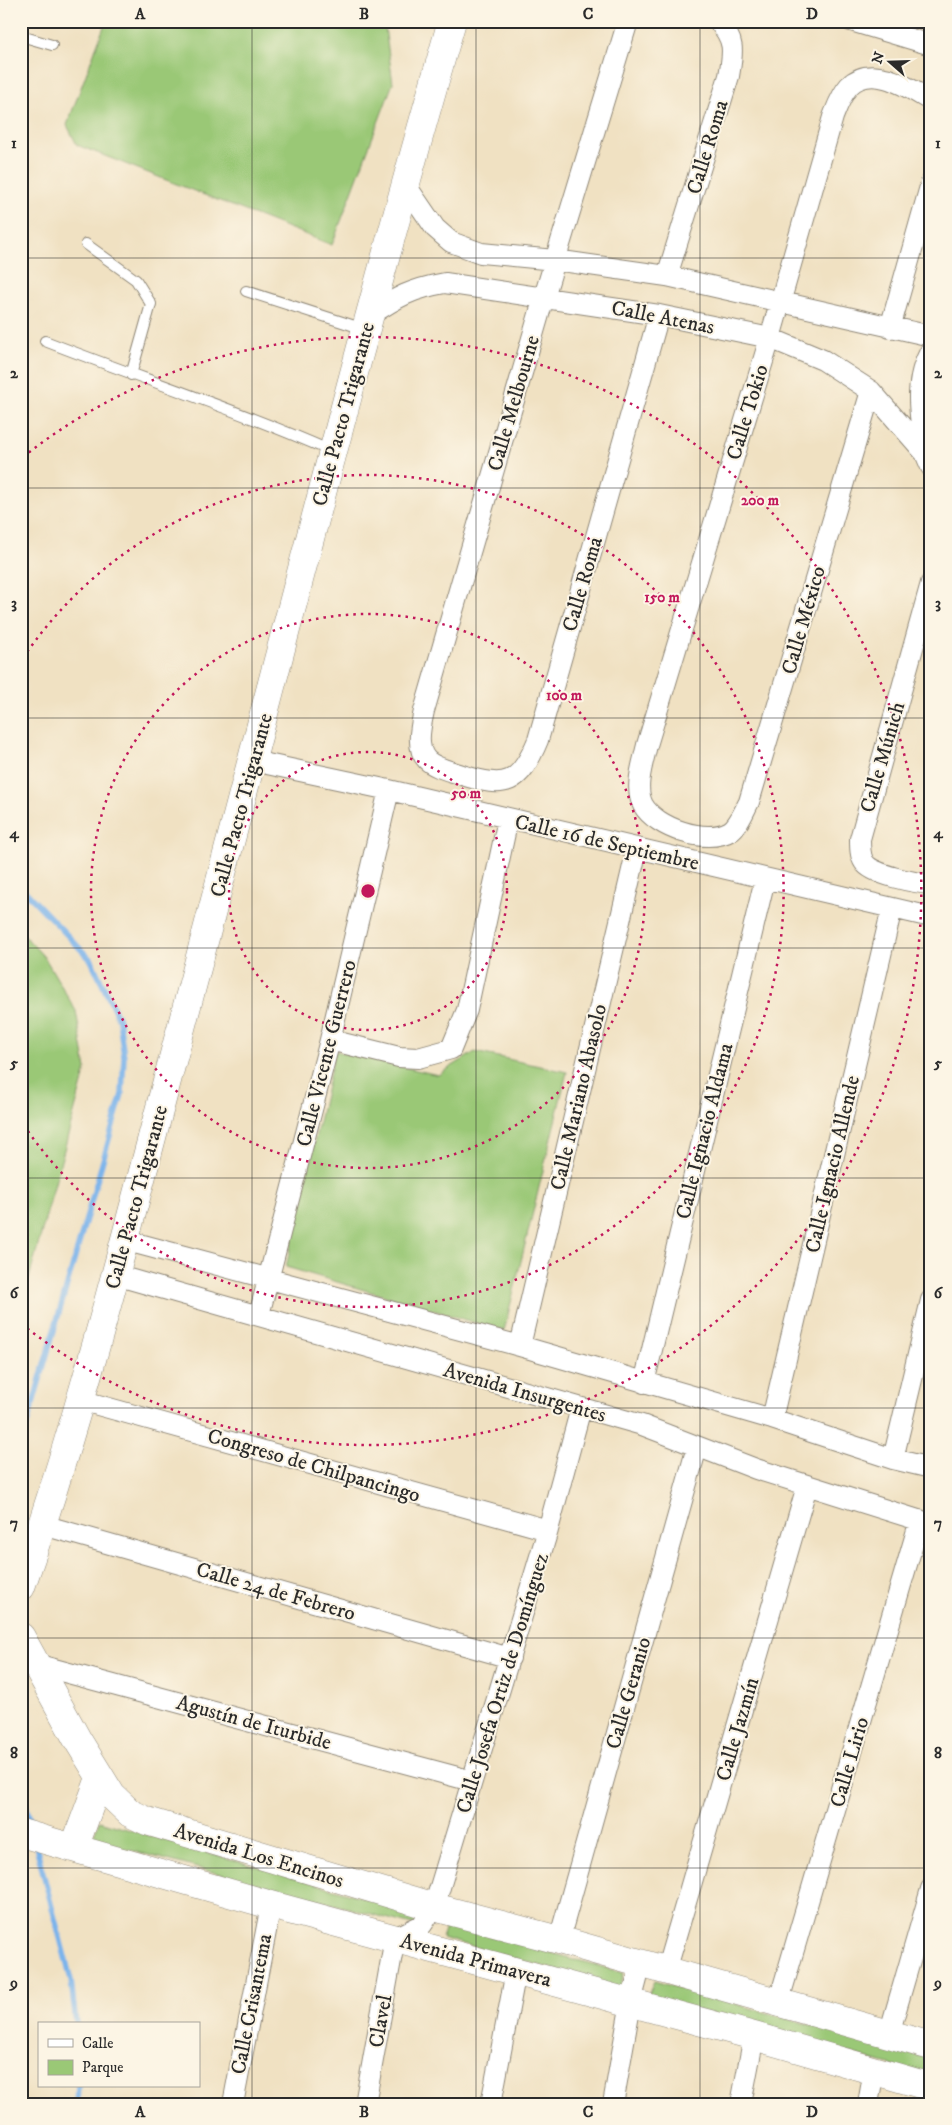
<svg xmlns="http://www.w3.org/2000/svg" width="952" height="2125" viewBox="0 0 952 2125" font-family="'IM FELL DW Pica',serif">
<rect width="100%" height="100%" fill="#fcf5e5"/>
<filter id="ink" filterUnits="userSpaceOnUse"><feTurbulence type="fractalNoise" baseFrequency=".02" numOctaves="2"/><feDisplacementMap in="SourceGraphic" scale="10" xChannelSelector="R" yChannelSelector="G"/><feConvolveMatrix kernelMatrix="1 2 1 2 8 2 1 2 1" color-interpolation-filters="sRGB"/></filter>
<filter id="wash" filterUnits="userSpaceOnUse"><feTurbulence type="fractalNoise" baseFrequency=".0096" numOctaves="4" result="noise"/><feDisplacementMap in="SourceGraphic" scale="20" xChannelSelector="R" yChannelSelector="G"/><feGaussianBlur stdDeviation="1.12" result="paint"/><feColorMatrix in="noise" values="0 0 0 0 0 0 0 0 0 0 0 0 0 0 0 0 0 1.4 0 .05"/><feComposite in="paint" operator="in"/></filter>
<g filter="url(#wash)">
<rect width="100%" height="100%" fill="#f0e1c2"/>
<path fill="#9ac876" stroke="#627a50" d="M106 21H384L393 83 332 245 77 145 67 125Z
M21 932 45 958 76 1011 86 1069 21 1308Z
M335 1051 438 1075 475 1052 567 1072 504 1331 286 1267Z
M99 1821 420 1914 416 1926 92 1840Z
M447 1924 624 1973 620 1988 442 1938Z
M654 1981 931 2059V2077L648 1996Z"/>
<g fill="none" stroke-linecap="round" stroke-linejoin="round">
<path stroke="#7bb4eb" stroke-width="5.5" d="M21 887 91 960 119 1020 124 1057 122 1094 21 1445
M21 1787 32 1827
M36 1846 71 1980 76 2024
M77 2104 78 2086"/>
</g>
</g>
<g filter="url(#ink)">
<g fill="none" stroke-linecap="round" stroke-linejoin="round">
<defs>
<path id="lane" d="M21 36 52 45
M86 244 136 280 151 304 131 375
M246 291 364 329
M45 341C140 378 238 410 331 451"/>
<path id="street" d="M628 21 544 297 424 711C421 725 415 748 427 760 435 768 451 771 462 775 507 789 519 785 538 740L659 315
M851 21 931 45
M405 184 435 228 451 242 481 253 555 260 667 276 931 336
M667 276 729 76C733 52 736 41 718 21
M369 316C397 297 411 289 445 283L659 315 770 338 823 360 871 391 925 453 931 467
M890 328 931 183
M871 391 749 802C744 811 739 825 730 831 707 845 656 828 643 805 634 788 643 763 647 745L770 338 833 117C837 107 841 95 849 86 872 62 909 88 931 101
M925 453C920 418 912 382 931 350
M931 583 860 839C860 847 860 856 864 862 872 875 916 883 931 884
M253 761 389 790 931 917
M330 1040 399 1057 418 1058 451 1049 467 1010 508 819
M124 1240 520 1346 772 1419 893 1459 931 1468
M115 1275 642 1425 756 1469 931 1524
M259 1315 330 1040 389 790
M520 1346 637 849
M644 1383 765 879
M80 1400 548 1530
M772 1419 892 908
M893 1459 931 1300
M43 1525 510 1658
M35 1664 472 1781
M559 1940 697 1447
M666 1971 807 1486
M778 2004 920 1520
M889 2034 931 1889
M233 2104 271 1905
M365 2104 395 1938 422 1925 434 1907 548 1530 581 1408
M491 2104 516 1971
M613 2104 631 2002 641 1964
M741 2104 754 2036
M868 2104 874 2070"/>
<path id="secondary" d="M21 1587C81 1415 125 1238 172 1062 265 715 352 366 452 21
M21 1637 77 1739 112 1796 130 1813 147 1821 434 1907 559 1940 931 2046
M21 1833 271 1905 754 2036 931 2087
M74 1848 100 1778"/>
</defs>
<use href="#lane" stroke="#8e8676" stroke-width="12"/>
<use href="#street" stroke="#8e8676" stroke-width="22"/>
<use href="#secondary" stroke="#8e8676" stroke-width="29"/>
<use href="#lane" stroke="#fff" stroke-width="10"/>
<use href="#street" stroke="#fff" stroke-width="20"/>
<use href="#secondary" stroke="#fff" stroke-width="28"/>
</g>
</g>
<path fill="none" stroke="#2b2b2b" stroke-width="1" stroke-opacity="0.55" d="M252 21V2104M476 21V2104M700 21V2104M21 258H931M21 488H931M21 718H931M21 948H931M21 1178H931M21 1408H931M21 1638H931M21 1868H931"/>
<g fill="none" stroke="#c2185b" stroke-width="2.5" stroke-dasharray="2.5 5">
<circle cx="368" cy="891" r="139"/>
<circle cx="368" cy="891" r="277"/>
<path d="M23 658A416 416 0 1 1 23 1124"/>
<path d="M23 457A554 554 0 1 1 23 1325"/>
</g>
<g text-anchor="middle" stroke-width="4" stroke-linejoin="round" paint-order="stroke">
<g font-size="21" fill="#2b2b2b" stroke="#fcf5e5">
<text transform="translate(707 147) rotate(-73)" y="7">Calle Roma</text>
<text transform="translate(663 317) rotate(11)" y="7">Calle Atenas</text>
<text transform="translate(513 403) rotate(-74)" y="7">Calle Melbourne</text>
<text transform="translate(747 412) rotate(-73)" y="7">Calle Tokio</text>
<text transform="translate(343 414) rotate(-75)" y="7">Calle Pacto Trigarante</text>
<text transform="translate(582 584) rotate(-74)" y="7">Calle Roma</text>
<text transform="translate(803 620) rotate(-74)" y="7">Calle México</text>
<text transform="translate(882 757) rotate(-74)" y="7">Calle Múnich</text>
<text transform="translate(241 805) rotate(-75)" y="7">Calle Pacto Trigarante</text>
<text transform="translate(607 842) rotate(13)" y="7">Calle 16 de Septiembre</text>
<text transform="translate(326 1053) rotate(-76)" y="7">Calle Vicente Guerrero</text>
<text transform="translate(578 1097) rotate(-77)" y="7">Calle Mariano Abasolo</text>
<text transform="translate(704 1131) rotate(-76)" y="7">Calle Ignacio Aldama</text>
<text transform="translate(832 1164) rotate(-77)" y="7">Calle Ignacio Allende</text>
<text transform="translate(136 1197) rotate(-75)" y="7">Calle Pacto Trigarante</text>
<text transform="translate(525 1392) rotate(16)" y="7">Avenida Insurgentes</text>
<text transform="translate(314 1465) rotate(16)" y="7">Congreso de Chilpancingo</text>
<text transform="translate(276 1591) rotate(16)" y="7">Calle 24 de Febrero</text>
<text transform="translate(502 1683) rotate(-73)" y="7">Calle Josefa Ortiz de Domínguez</text>
<text transform="translate(628 1693) rotate(-74)" y="7">Calle Geranio</text>
<text transform="translate(254 1722) rotate(15)" y="7">Agustín de Iturbide</text>
<text transform="translate(737 1729) rotate(-74)" y="7">Calle Jazmín</text>
<text transform="translate(849 1762) rotate(-74)" y="7">Calle Lirio</text>
<text transform="translate(259 1855) rotate(17)" y="7">Avenida Los Encinos</text>
<text transform="translate(476 1960) rotate(15)" y="7">Avenida Primavera</text>
<text transform="translate(251 2004) rotate(-79)" y="7">Calle Crisantema</text>
<text transform="translate(380 2021) rotate(-80)" y="7">Clavel</text>
</g>
</g>
<circle cx="368" cy="891" r="8" fill="#c2185b" stroke="#fcf5e5" stroke-width="2.5"/>
<g font-size="15" text-anchor="middle" font-weight="bold" fill="#c2185b" stroke="#fcf5e5" stroke-width="4" stroke-linejoin="round" paint-order="stroke">
<text x="760" y="505">200 m</text>
<text x="662" y="602">150 m</text>
<text x="564" y="700">100 m</text>
<text x="466" y="798">50 m</text>
</g>
<rect width="952" height="2125" fill="none" stroke="#fcf5e5" stroke-width="55"/>
<rect x="38" y="2022" width="162" height="65" fill="#fcf5e5" stroke="#a8a49b"/>
<rect x="48" y="2039" width="25" height="8" fill="#ffffff" stroke="#a8a49b"/>
<text x="82" y="2048" font-size="15" fill="#2b2b2b">Calle</text>
<rect x="48" y="2060" width="25" height="15" fill="#9ac876" stroke="#a8a49b"/>
<text x="82" y="2072" font-size="15" fill="#2b2b2b">Parque</text>
<g transform="translate(890 62) rotate(290)" stroke="#fcf5e5" stroke-width="4" paint-order="stroke">
<path d="M0-4L9 19L0 12L-9 19Z" fill="#2b2b2b"/>
<text y="-8" font-size="14" font-weight="bold" text-anchor="middle" fill="#2b2b2b">N</text>
</g>
<rect x="28" y="28" width="896" height="2070" fill="none" stroke="#2b2b2b" stroke-width="2"/>
<g font-size="16" text-anchor="middle" font-weight="bold" fill="#2b2b2b">
<text x="140" y="19">A</text>
<text x="364" y="19">B</text>
<text x="588" y="19">C</text>
<text x="812" y="19">D</text>
<text x="14" y="148">1</text>
<text x="938" y="148">1</text>
<text x="14" y="378">2</text>
<text x="938" y="378">2</text>
<text x="14" y="608">3</text>
<text x="938" y="608">3</text>
<text x="14" y="838">4</text>
<text x="938" y="838">4</text>
<text x="14" y="1068">5</text>
<text x="938" y="1068">5</text>
<text x="14" y="1298">6</text>
<text x="938" y="1298">6</text>
<text x="14" y="1528">7</text>
<text x="938" y="1528">7</text>
<text x="14" y="1758">8</text>
<text x="938" y="1758">8</text>
<text x="14" y="1988">9</text>
<text x="938" y="1988">9</text>
<text x="140" y="2117">A</text>
<text x="364" y="2117">B</text>
<text x="588" y="2117">C</text>
<text x="812" y="2117">D</text>
</g>
</svg>
